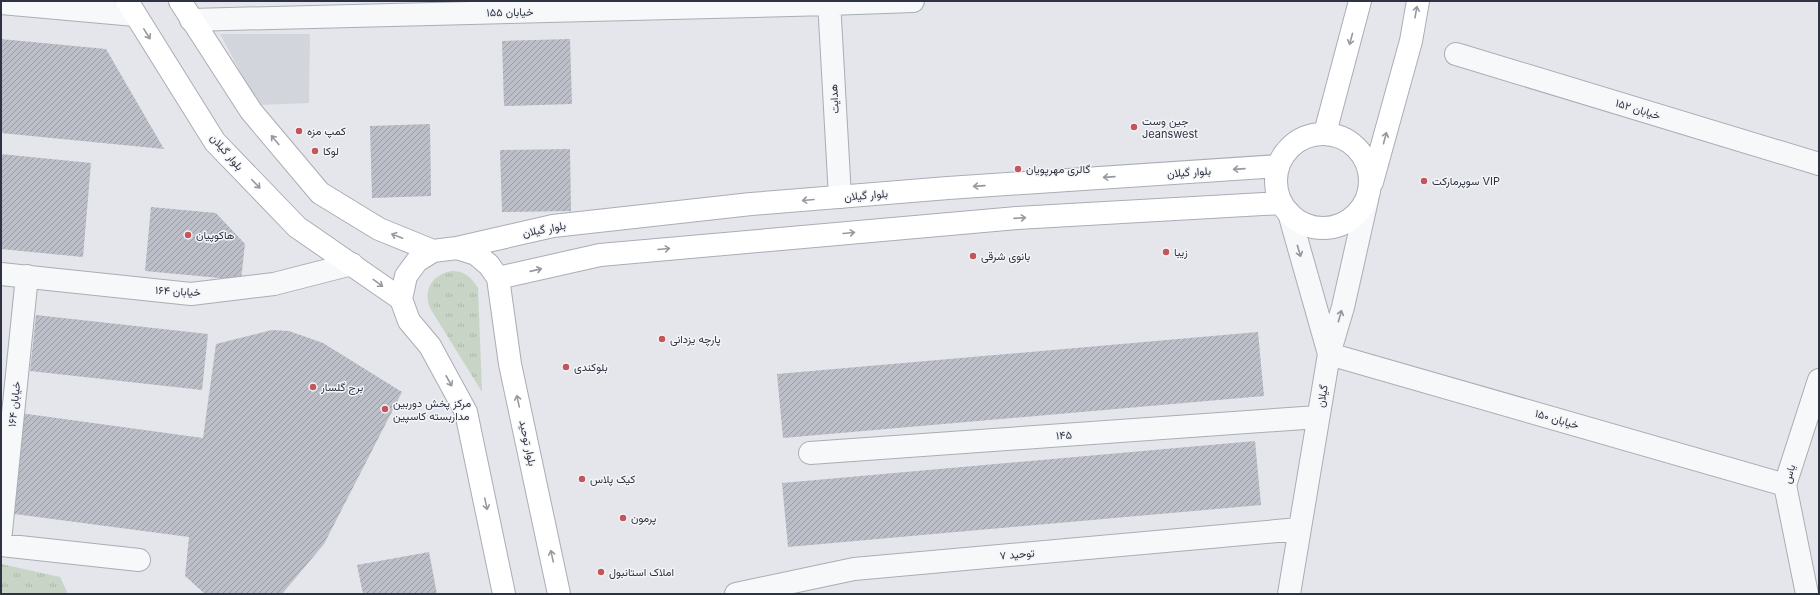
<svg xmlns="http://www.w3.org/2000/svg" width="1820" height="595" viewBox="0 0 1820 595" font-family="Inter,Vazirmatn,sans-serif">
<defs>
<pattern id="grass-tufts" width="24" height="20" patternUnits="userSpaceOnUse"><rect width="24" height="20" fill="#c8d4c6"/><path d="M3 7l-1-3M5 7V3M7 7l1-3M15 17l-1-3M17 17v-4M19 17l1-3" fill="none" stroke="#acb6ab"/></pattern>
<pattern id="building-hatch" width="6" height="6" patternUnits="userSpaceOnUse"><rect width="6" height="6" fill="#bcbfc7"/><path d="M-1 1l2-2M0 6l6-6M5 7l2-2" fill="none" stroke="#999ca3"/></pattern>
</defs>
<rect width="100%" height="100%" fill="#e4e6eb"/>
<path fill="#d3d5dd" d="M220 34H310L309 103 258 105Z"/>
<path fill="url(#grass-tufts)" d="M451 271C465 271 471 277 478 288L482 392 430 308C423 290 432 275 451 271Z
M1 564 60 577 68 594H1Z"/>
<path fill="url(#building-hatch)" d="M1 39 106 49 164 149 1 133Z
M570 39 572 104 504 106 502 41Z
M430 124 431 196 372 198 370 126Z
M570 149 571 211 502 212 500 150Z
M1 154 91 163 83 257 1 249Z
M151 207 216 213 245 244 241 280 145 271Z
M36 315 208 334 202 390 30 371Z
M272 330 289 331 323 343 402 392 324 544 282 594H205L185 576 189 537 7 513 20 413 203 438 216 344Z
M1258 332 1264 396 783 438 777 374Z
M1255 441 1261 505 788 547 782 483Z
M429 552 437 594H363L357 565Z"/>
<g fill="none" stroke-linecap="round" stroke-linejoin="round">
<defs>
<path id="minor" d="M829 1 840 197
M1 3 135 15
M191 20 829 4 913 1
M1456 54 1819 164
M1289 213 1329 354
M1 274 191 294 274 284 352 264
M1329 354 1785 485
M810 453 1318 417
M1 532 27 276
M1 545 139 560
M736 594 854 569 1299 529
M1289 594 1329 354 1343 307 1367 200
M1807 594 1785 485 1819 380"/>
<path id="secondary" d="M127 1 215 142 297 227 401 299
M180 1 251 111 320 193 379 229 433 251
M1325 133 1360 1
M1276 181a47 47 0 1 1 94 0a47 47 0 1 1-94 0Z
M1372 182 1411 41 1418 1
M457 248 553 226 751 204 948 188 1278 166
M498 278 600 255 1017 218 1281 203
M504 594 466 412 430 346 409 321 401 299 406 276 417 261 433 251 457 248 476 254 489 265 498 278 510 364 559 594"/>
</defs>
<use href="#minor" stroke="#a9adb5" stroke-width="24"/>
<use href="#secondary" stroke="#a9adb5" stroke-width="24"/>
<use href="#minor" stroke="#f7f8f9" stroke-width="22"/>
<use href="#secondary" stroke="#fff" stroke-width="22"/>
</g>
<defs><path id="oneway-shaft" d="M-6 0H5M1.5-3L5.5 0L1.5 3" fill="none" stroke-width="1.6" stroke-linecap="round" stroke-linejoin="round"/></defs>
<g stroke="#9699a0">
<use href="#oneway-shaft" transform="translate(1416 12) rotate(-80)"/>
<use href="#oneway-shaft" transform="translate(147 34) rotate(58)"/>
<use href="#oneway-shaft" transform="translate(1351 39) rotate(105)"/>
<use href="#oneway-shaft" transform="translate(1385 138) rotate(-75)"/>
<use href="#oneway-shaft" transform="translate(275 140) rotate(-130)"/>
<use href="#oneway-shaft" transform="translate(1239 169) rotate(176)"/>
<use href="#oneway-shaft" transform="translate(1109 177) rotate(176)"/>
<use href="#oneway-shaft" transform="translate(256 184) rotate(46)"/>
<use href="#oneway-shaft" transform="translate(979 186) rotate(176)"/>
<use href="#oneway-shaft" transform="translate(808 200) rotate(175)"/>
<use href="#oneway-shaft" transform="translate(1020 218) rotate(-4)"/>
<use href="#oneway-shaft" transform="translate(849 233) rotate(-5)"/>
<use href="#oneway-shaft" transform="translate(397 236) rotate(-159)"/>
<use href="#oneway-shaft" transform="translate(664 249) rotate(-5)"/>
<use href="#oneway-shaft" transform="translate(536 270) rotate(-13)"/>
<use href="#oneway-shaft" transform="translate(378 283) rotate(36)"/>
<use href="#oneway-shaft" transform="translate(449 381) rotate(61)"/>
<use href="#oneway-shaft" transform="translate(518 401) rotate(-102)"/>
<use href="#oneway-shaft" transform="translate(486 504) rotate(78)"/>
<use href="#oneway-shaft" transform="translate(552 556) rotate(-102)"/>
</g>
<g stroke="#92969e">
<use href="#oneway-shaft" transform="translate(1299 251) rotate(74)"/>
<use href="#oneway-shaft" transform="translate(1340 316) rotate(-74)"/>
</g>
<g fill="#c3565b" stroke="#f4f5f8" stroke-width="1.5">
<circle cx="1134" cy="127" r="4"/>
<circle cx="299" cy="131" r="4"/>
<circle cx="315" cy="151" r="4"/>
<circle cx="1018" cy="169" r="4"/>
<circle cx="1424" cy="181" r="4"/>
<circle cx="188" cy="235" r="4"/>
<circle cx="1166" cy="252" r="4"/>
<circle cx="973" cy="256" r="4"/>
<circle cx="662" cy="339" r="4"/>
<circle cx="566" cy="367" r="4"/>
<circle cx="313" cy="387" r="4"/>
<circle cx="385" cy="409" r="4"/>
<circle cx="582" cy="479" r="4"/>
<circle cx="623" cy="518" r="4"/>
<circle cx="601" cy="572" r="4"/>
</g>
<g text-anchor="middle" stroke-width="3" stroke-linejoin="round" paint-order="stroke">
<g font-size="11" fill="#2d3342" stroke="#f4f5f8">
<text transform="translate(510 12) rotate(-1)" y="4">خیابان ۱۵۵</text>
<text transform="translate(834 99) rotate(-93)" y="4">هدایت</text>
<text transform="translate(1638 109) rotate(17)" y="4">خیابان ۱۵۲</text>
<text transform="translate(227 152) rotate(49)" y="4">بلوار گیلان</text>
<text transform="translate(1189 172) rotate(-4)" y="4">بلوار گیلان</text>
<text transform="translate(866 195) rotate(-5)" y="4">بلوار گیلان</text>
<text transform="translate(544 229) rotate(-11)" y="4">بلوار گیلان</text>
<text transform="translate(178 291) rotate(3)" y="4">۱۶۴ خیابان</text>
<text transform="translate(1322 396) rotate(-80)" y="4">گیلان</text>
<text transform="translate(14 404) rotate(-84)" y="4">خیابان ۱۶۴</text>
<text transform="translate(1557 419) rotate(16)" y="4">خیابان ۱۵۰</text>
<text transform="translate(1064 435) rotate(-4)" y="4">۱۴۵</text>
<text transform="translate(528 443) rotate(78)" y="4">بلوار توحید</text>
<text transform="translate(1789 474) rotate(-75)" y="4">یاس</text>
<text transform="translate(1017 554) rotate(-5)" y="4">توحید ۷</text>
</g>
<g font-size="11" fill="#2d3342" stroke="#f4f5f8" text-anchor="start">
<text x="1142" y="125">جین وست<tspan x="1142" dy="13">Jeanswest</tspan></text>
<text x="307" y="135">کمپ مزه</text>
<text x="323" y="155">لوکا</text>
<text x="1026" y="173">گالری مهرپویان</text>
<text x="1432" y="185">سوپرمارکت VIP</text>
<text x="196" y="239">هاکوپیان</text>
<text x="1174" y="256">زیبا</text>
<text x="981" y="260">بانوی شرقی</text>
<text x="670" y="343">پارچه یزدانی</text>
<text x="574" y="371">بلوکندی</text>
<text x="321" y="391">برج گلسار</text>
<text x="393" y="407">مرکز پخش دوربین<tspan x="393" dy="13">مداربسته کاسپین</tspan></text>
<text x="590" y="483">کیک پلاس</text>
<text x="631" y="522">پرمون</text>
<text x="609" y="576">املاک استانبول</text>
</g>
</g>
<rect width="1820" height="595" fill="none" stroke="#2d3342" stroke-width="4"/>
</svg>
